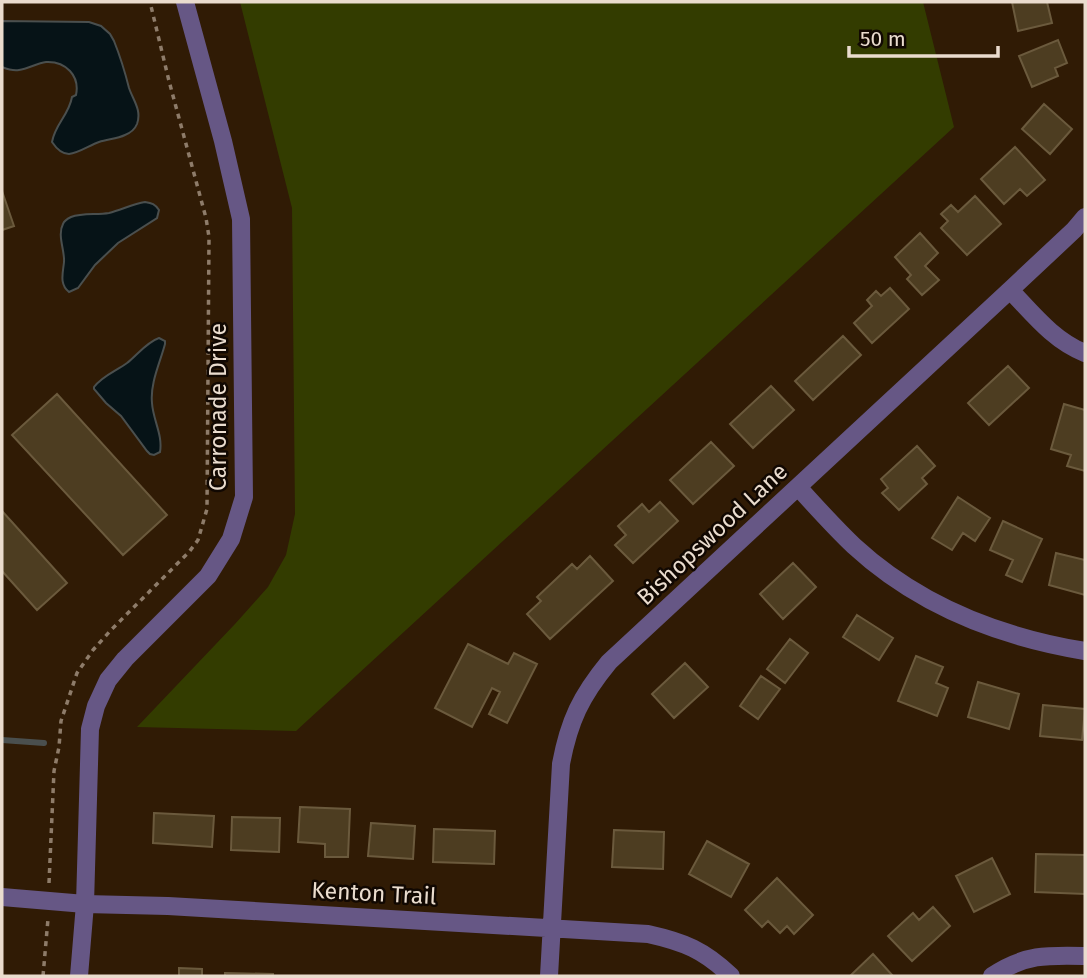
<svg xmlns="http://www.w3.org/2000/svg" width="1087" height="978" viewBox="0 0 1087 978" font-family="'Fira Sans',sans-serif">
<rect width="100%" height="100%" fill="#301b05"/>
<path fill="#333c00" d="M240 2H923L954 127 296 731 137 727 235 624 268 587 286 555 295 514 292 208Z"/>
<path fill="#061317" stroke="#4a4f4e" stroke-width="2" d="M2 21 89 22 101 26 110 34 114 41C120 56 125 72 129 88 133 100 142 110 137 124 135 129 130 133 125 135 117 139 108 139 99 142 90 145 79 153 69 154 61 154 56 148 52 142 55 124 69 115 72 97L76 95C80 76 66 61 46 62 37 63 28 69 19 70 13 71 7 69 2 67Z
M145 202C152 203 155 204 159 210L157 218 118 243 95 265 78 288 69 292C59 284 63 273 64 262 65 251 57 235 63 224 64 221 67 219 71 217 82 213 97 215 109 213 121 210 133 204 145 202Z
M159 338 165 341V344C160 363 150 383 152 403 153 420 163 435 160 452L154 455 150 454 147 451 121 416 106 403 94 389V387C102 376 116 371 127 363 137 355 147 342 159 338Z"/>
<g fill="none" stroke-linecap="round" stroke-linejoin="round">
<path stroke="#4a4f4e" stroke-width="6" d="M2 740 44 743"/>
</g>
<path fill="#4d3d21" stroke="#6b5a3d" stroke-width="2" d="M1012 2H1047L1052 23 1018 31Z
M1058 40 1067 63 1055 68 1058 76 1032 87 1019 56Z
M1044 104 1072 129 1050 154 1022 129Z
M1015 147 1045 180 1027 196 1020 189 1004 204 981 179Z
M2 191 14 226 2 230Z
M975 196 1001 224 967 255 941 228 948 221 941 214 951 205 958 212Z
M920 233 938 253 925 266 939 280 922 295 907 279 911 275 895 257Z
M890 288 909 309 872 343 854 323 872 306 867 300 876 291 881 296Z
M843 336 861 355 813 400 795 381Z
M1008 366 1029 388 989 425 968 403Z
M771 386 794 410 753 448 730 424Z
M57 394 167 515 123 555 12 435Z
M1064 404 1085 410V471L1067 466 1071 455 1051 449Z
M711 442 734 466 693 504 670 480Z
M917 446 935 466 922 478 927 484 899 510 882 493 888 488 881 479Z
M958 497 990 518 975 541 963 533 952 550 932 538Z
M660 502 678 521 633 563 615 545 626 535 618 526 642 504 649 512Z
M2 511 67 583 37 610 2 571Z
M1003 521 1042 539 1022 582 1006 575 1013 560 990 550Z
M1056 553 1085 560V595L1049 585Z
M590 556 613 581 550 639 527 614 541 601 537 597 572 564 577 569Z
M793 563 816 587 783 619 760 594Z
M857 615 893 638 879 660 843 637Z
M790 639 808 653 785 683 767 669Z
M468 644 508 664 514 653 537 664 507 723 489 714 500 692 492 688 472 727 435 708Z
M916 656 943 667 936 683 948 688 937 716 898 701Z
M685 663 708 687 674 718 652 694Z
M761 676 780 689 758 719 740 706Z
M978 682 1019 694 1009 729 968 717Z
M1043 705 1085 709 1082 740 1040 736Z
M300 807 350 809 348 857H325V844L298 842Z
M154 813 214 816 212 847 153 843Z
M232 817 280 818 279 852 231 850Z
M371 823 415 826 413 859 368 856Z
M434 829 495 831 494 864 433 862Z
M614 830 664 832 663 869 612 867Z
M707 841 749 864 731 897 689 874Z
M1036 854 1085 855V894L1035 892Z
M992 858 1010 894 974 912 956 876Z
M777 878 813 915 794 934 787 926 780 933 768 921 762 927 745 910Z
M933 907 950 926 912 961 888 936 913 913 919 920Z
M873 954 893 976H850Z
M179 968 202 969V976H179Z
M225 973 273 974V976H225Z"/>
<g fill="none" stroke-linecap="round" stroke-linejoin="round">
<path stroke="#8e7c6a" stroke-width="3.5" stroke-dasharray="5 5" stroke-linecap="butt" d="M49 883 54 771 59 747 61 721 77 673 93 650 112 629 189 552 198 540 207 509 209 237 206 218 169 81 150 2
M43 976 48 919"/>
<path stroke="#665785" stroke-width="18" d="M1010 290C1033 314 1054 341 1085 353
M798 487C816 507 834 527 854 546 918 605 1000 637 1085 651
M2 897 85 904 168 906 648 934C684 942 704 950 731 976
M79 976 85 904 90 729 96 706 108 680 125 659 208 576 231 539 244 497 241 219 223 141 185 2
M549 976 561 764C569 721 581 696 609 662L1010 290 1074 230 1085 217
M992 976C1025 954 1048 955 1085 956"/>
</g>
<g text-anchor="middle" stroke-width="5" stroke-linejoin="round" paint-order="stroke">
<g font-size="23" fill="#eadcce" stroke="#110802">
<text transform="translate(218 407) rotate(-90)" y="8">Carronade Drive</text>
<text transform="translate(712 534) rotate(-43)" y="8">Bishopswood Lane</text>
<text transform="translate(374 893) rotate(3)" y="8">Kenton Trail</text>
</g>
</g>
<rect width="1087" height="978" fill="none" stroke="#eadcce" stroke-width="7"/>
<path d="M849 46v10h149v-10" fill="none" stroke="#eadcce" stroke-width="3.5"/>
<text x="860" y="46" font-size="21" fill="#eadcce" stroke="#110802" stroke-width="5" paint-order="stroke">50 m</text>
</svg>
